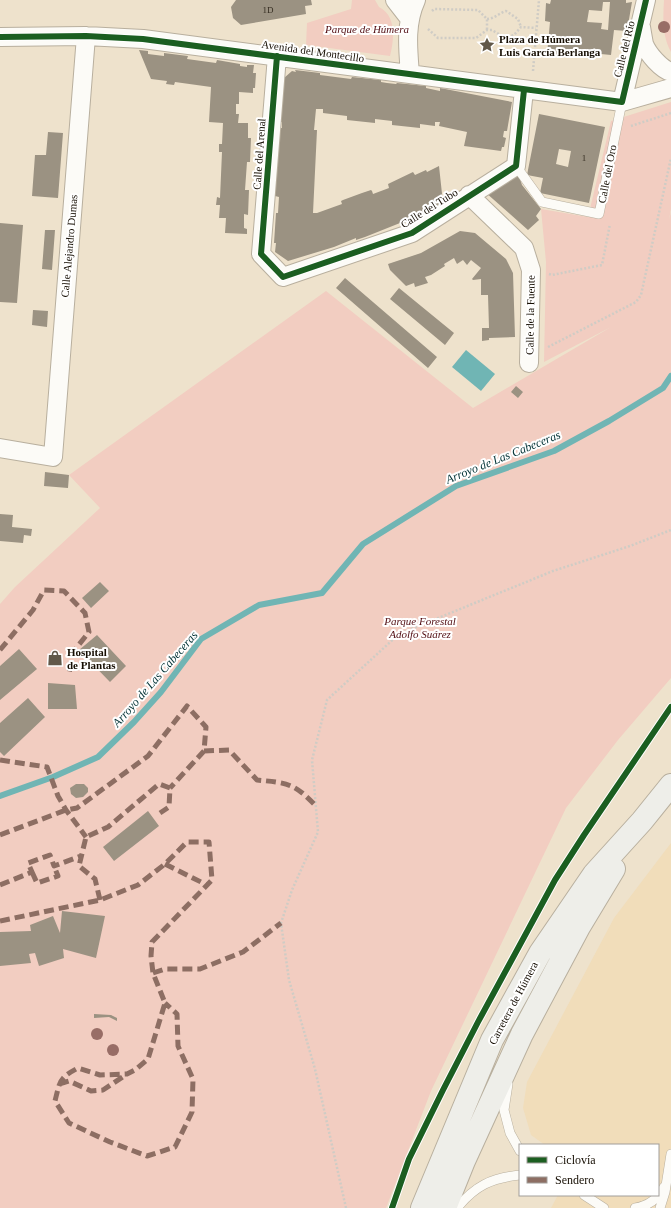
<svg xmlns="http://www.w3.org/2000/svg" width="671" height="1208" viewBox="0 0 671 1208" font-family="Georgia,serif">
<rect width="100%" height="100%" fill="#eee2cc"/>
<path fill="#f1ddba" d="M671 843V1208H551L558 1195H658V1145H545L531 1135 523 1108 527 1082 614 918Z"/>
<path fill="#f2cdc1" d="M352 0H375L379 7C397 16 394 40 390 56L306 45 307 23 351 9Z
M664 0H671V52C662 36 663 18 664 0Z
M671 102V209L669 220 671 212V678L618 740 566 808 431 1091 386 1208H0V604L15 587 100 508 69 475 326 291 473 408 611 327 544 362 546 262 541 209 588 217 611 121Z"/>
<path fill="#70b5b4" d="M466 350 495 374 481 391 452 367Z"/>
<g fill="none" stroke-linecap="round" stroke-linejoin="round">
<path stroke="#70b5b4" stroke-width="6" d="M0 796 53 777 98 757 134 722 161 692 201 639 259 605 322 593 363 544 456 486 554 451 609 421 663 388 671 376"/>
</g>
<path fill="#9b9282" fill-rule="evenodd" d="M236 0H311L312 5 305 6 306 14 241 25 233 18 231 7Z
M551 0H626V3L632 2 627 31 614 30 611 55 581 52 580 57 547 55 550 22 545 21 546 3 550 4ZM603 2H610L608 30 601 29 602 23 587 22 589 10 602 11Z
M139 50 148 51V54L164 56V53L188 56 187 59 216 63 217 60 240 64V66L247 67V65H254L253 73H256L255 88H253V93L239 92V104H236V114H239L238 123H248V138H251L250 162H247L245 190H249L248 215 244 214V228L247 229V234L225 233 226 218H219L220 205H216L217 197 220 198 222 152H219V144H222L223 123 209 122 211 87 175 82 174 85 166 84 167 81 151 79Z
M295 70 320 73V75L351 79 352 77 381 80V82L387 83 396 84 397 83 426 86V88L440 91V88L512 102 507 131H504L503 137 506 138 504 147H502L501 151 464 146 467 132 439 126 440 122H435V126L420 124V128L392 125V121L375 119V123L347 120V116L323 113V109H316L314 130H317L313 213H317L342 204 341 201 343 200 362 193 371 190 372 191 373 194 389 188 388 184 413 172 415 175 426 170 427 172 439 166 443 203 427 211 428 212 409 222 401 224 400 223 365 237 356 240V238L334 247 288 261 275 252 276 243H274L276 213H278L279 197 275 196 279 128H282V122H279L282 81H284V78L292 71 296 72Z
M539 114 605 127 589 203 540 193 543 178 527 175ZM559 149 571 151 568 167 556 164Z
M48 132 63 133 58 198 32 196 35 155H46Z
M518 173 522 185 541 209 536 216 539 220 528 230 485 192Z
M0 223 23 225 17 303 0 302Z
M45 230H55L52 270 42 269Z
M460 231 475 233 506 259 513 273 515 337 489 338V340L482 341V328H489L488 295H481V279L473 280 472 279 481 268 471 260 467 265 463 260 457 264 454 258 444 264 445 266 431 275 425 277 428 283 415 287 414 283 406 286 390 270 388 264 421 253Z
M345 278 437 357 428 368 336 288Z
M399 288 454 333 445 345 390 299Z
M33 310 48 311 47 327 32 325Z
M516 386 523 392 518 398 511 392Z
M45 472 69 475 68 488 44 486Z
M0 514 13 515 12 527 32 529 31 536 24 535 23 543 0 541Z
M100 582 109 591 91 608 82 598Z
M97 635 126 666 110 682 79 650Z
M19 649 37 669 0 700V666Z
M48 683 75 685 77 709H48Z
M28 698 45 717 4 756 0 752V723Z
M76 784H84L88 788V792L83 797 76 798 71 794 70 788Z
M148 811 159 826 114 861 103 847Z
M62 911 105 916 96 958 63 949 64 958 39 966 35 953 29 954 31 963 0 966V932L31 931 30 925 53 916 60 933Z
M94 1014 111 1015 117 1018V1021L109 1017 94 1018Z"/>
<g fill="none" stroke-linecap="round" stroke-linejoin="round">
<defs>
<path id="service" d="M516 166 542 202 599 214 622 102
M508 1084 504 1110 510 1133 520 1151
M584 1195 604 1208
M457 1208C475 1186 491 1178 520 1175
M635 1208C647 1206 658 1199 664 1187
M660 1208 665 1192 671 1154"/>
<path id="minor" d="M395 0 409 18
M641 27C642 33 643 39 644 44 648 54 661 69 671 72
M0 37 86 36 143 39 622 102 671 88
M277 56 261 254 283 277 412 233 516 166 524 90
M410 74C408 49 405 24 416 0
M622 102 646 0
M469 195 524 248 531 270 529 363
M0 448 53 457 86 36"/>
<path id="secondary" d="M422 1208 492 1040 540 953 594 874 642 821 671 785
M445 1208 464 1161 522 1034 579 927 614 869"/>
</defs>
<use href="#service" stroke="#b8af9e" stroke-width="10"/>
<use href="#minor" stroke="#b8af9e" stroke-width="20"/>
<use href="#secondary" stroke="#b8af9e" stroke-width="24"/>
<path stroke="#cfccc5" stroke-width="2.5" stroke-dasharray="2 2" stroke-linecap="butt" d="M432 11 434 9 478 10 487 19V30
M487 19C494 19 499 13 506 11L518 19 521 27
M428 29 438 38H476L487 30H492L505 38 514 35 521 27 536 28
M533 71 539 0
M631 126 671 113
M549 274 552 275 602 265 610 224
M548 347 636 302 641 295 671 158
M346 1208 315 1069 289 980 281 923 292 890 318 832 312 760 327 700 399 634 553 571 630 546 671 530"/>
<use href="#service" stroke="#fcfbf7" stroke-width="9"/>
<use href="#minor" stroke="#fcfbf7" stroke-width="18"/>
<use href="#secondary" stroke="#eeeee9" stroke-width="22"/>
<path stroke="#8d6e63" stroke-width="5" stroke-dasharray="10 5" stroke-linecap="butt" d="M0 650 33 610 44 590 64 591 85 613 89 632 73 652 69 674
M204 751 229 750 257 780C288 783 294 783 316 806
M0 760 47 767 58 796 66 810 86 837
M0 835 66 810 77 808 148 756 187 706 206 727 204 751 170 788
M165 864 207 885
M32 872 37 883 58 876 54 866
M0 885 32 872 28 863 50 855 54 866 81 856
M100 900 95 879 79 866 86 837 108 827 159 784 170 788 169 807 160 813
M0 921 100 900 138 885 165 864 187 842H209L212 880 152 942 151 956 153 973 165 1003 148 1059 135 1070 127 1074 100 1075 78 1068C59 1078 60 1081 55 1101L69 1123 110 1142 147 1156 175 1147 192 1112 193 1079 178 1046 177 1014 165 1003
M153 973 165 969H200L243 952 281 923
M59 1084 69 1081 91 1091 103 1090 127 1074"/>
<defs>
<path id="cycleway" d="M0 37 86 36 143 39 622 102 646 0
M277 56 261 254 283 277 412 233 516 166 524 90
M392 1208 409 1159 443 1090 478 1022 555 880 584 835 671 707"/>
</defs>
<use href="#cycleway" stroke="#fff" stroke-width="8"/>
<use href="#cycleway" stroke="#1b5e20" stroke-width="6"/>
</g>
<g fill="#986d66">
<circle cx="664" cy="27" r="6"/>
<circle cx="97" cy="1034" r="6"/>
<circle cx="113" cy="1050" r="6"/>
</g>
<defs>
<symbol id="sight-bare" viewBox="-9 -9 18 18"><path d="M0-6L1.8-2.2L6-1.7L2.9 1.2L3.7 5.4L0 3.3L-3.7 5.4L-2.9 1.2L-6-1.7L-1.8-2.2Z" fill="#615849" stroke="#fff" stroke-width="2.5" paint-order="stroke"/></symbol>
<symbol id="shop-bare" viewBox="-9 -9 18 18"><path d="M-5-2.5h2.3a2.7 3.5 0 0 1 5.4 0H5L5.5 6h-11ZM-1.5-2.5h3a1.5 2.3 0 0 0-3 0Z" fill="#615849" stroke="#fff" stroke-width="2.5" paint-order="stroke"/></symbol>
</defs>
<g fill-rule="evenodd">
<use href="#sight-bare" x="476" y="34" width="22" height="22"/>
<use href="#shop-bare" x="44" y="647" width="22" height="22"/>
</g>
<g text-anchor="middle" stroke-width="4" stroke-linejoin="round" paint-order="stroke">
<g font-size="9" fill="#362e22">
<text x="268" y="13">1D</text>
<text x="584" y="161">1</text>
</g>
<g font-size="11" font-style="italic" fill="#520e13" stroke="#fff">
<text x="367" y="33">Parque de Húmera</text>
<text x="420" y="625">Parque Forestal<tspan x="420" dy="13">Adolfo Suárez</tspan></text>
</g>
<g font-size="11" font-weight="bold" fill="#150d02" stroke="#fff" text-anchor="start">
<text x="499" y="43">Plaza de Húmera<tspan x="499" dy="13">Luis García Berlanga</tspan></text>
<text x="67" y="656">Hospital<tspan x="67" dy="13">de Plantas</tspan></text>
</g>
<g font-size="11" fill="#150d02" stroke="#fff">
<text transform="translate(624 49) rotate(-76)" y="4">Calle del Río</text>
<text transform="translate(313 51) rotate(8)" y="4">Avenida del Montecillo</text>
<text transform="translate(259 154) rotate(-86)" y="4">Calle del Arenal</text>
<text transform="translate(607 174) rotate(-79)" y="4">Calle del Oro</text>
<text transform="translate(429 208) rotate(-32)" y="4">Calle del Tubo</text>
<text transform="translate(69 246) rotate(-85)" y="4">Calle Alejandro Dumas</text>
<text transform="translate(530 315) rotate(-89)" y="4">Calle de la Fuente</text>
<text transform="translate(513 1003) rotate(-62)" y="4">Carretera de Húmera</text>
</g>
<g font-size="12" font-style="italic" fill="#003134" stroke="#fff">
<text transform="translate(503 457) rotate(-22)" y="4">Arroyo de Las Cabeceras</text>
<text transform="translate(155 679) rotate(-49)" y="4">Arroyo de Las Cabeceras</text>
</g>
</g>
<rect x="519" y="1144" width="140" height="52" fill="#ffffff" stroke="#a19e9a"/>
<rect x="527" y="1157" width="20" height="6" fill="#1b5e20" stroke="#a19e9a"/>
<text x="555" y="1164" font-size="12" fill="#150d02">Ciclovía</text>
<rect x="527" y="1177" width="20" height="6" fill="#8d6e63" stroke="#a19e9a"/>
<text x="555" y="1184" font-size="12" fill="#150d02">Sendero</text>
</svg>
